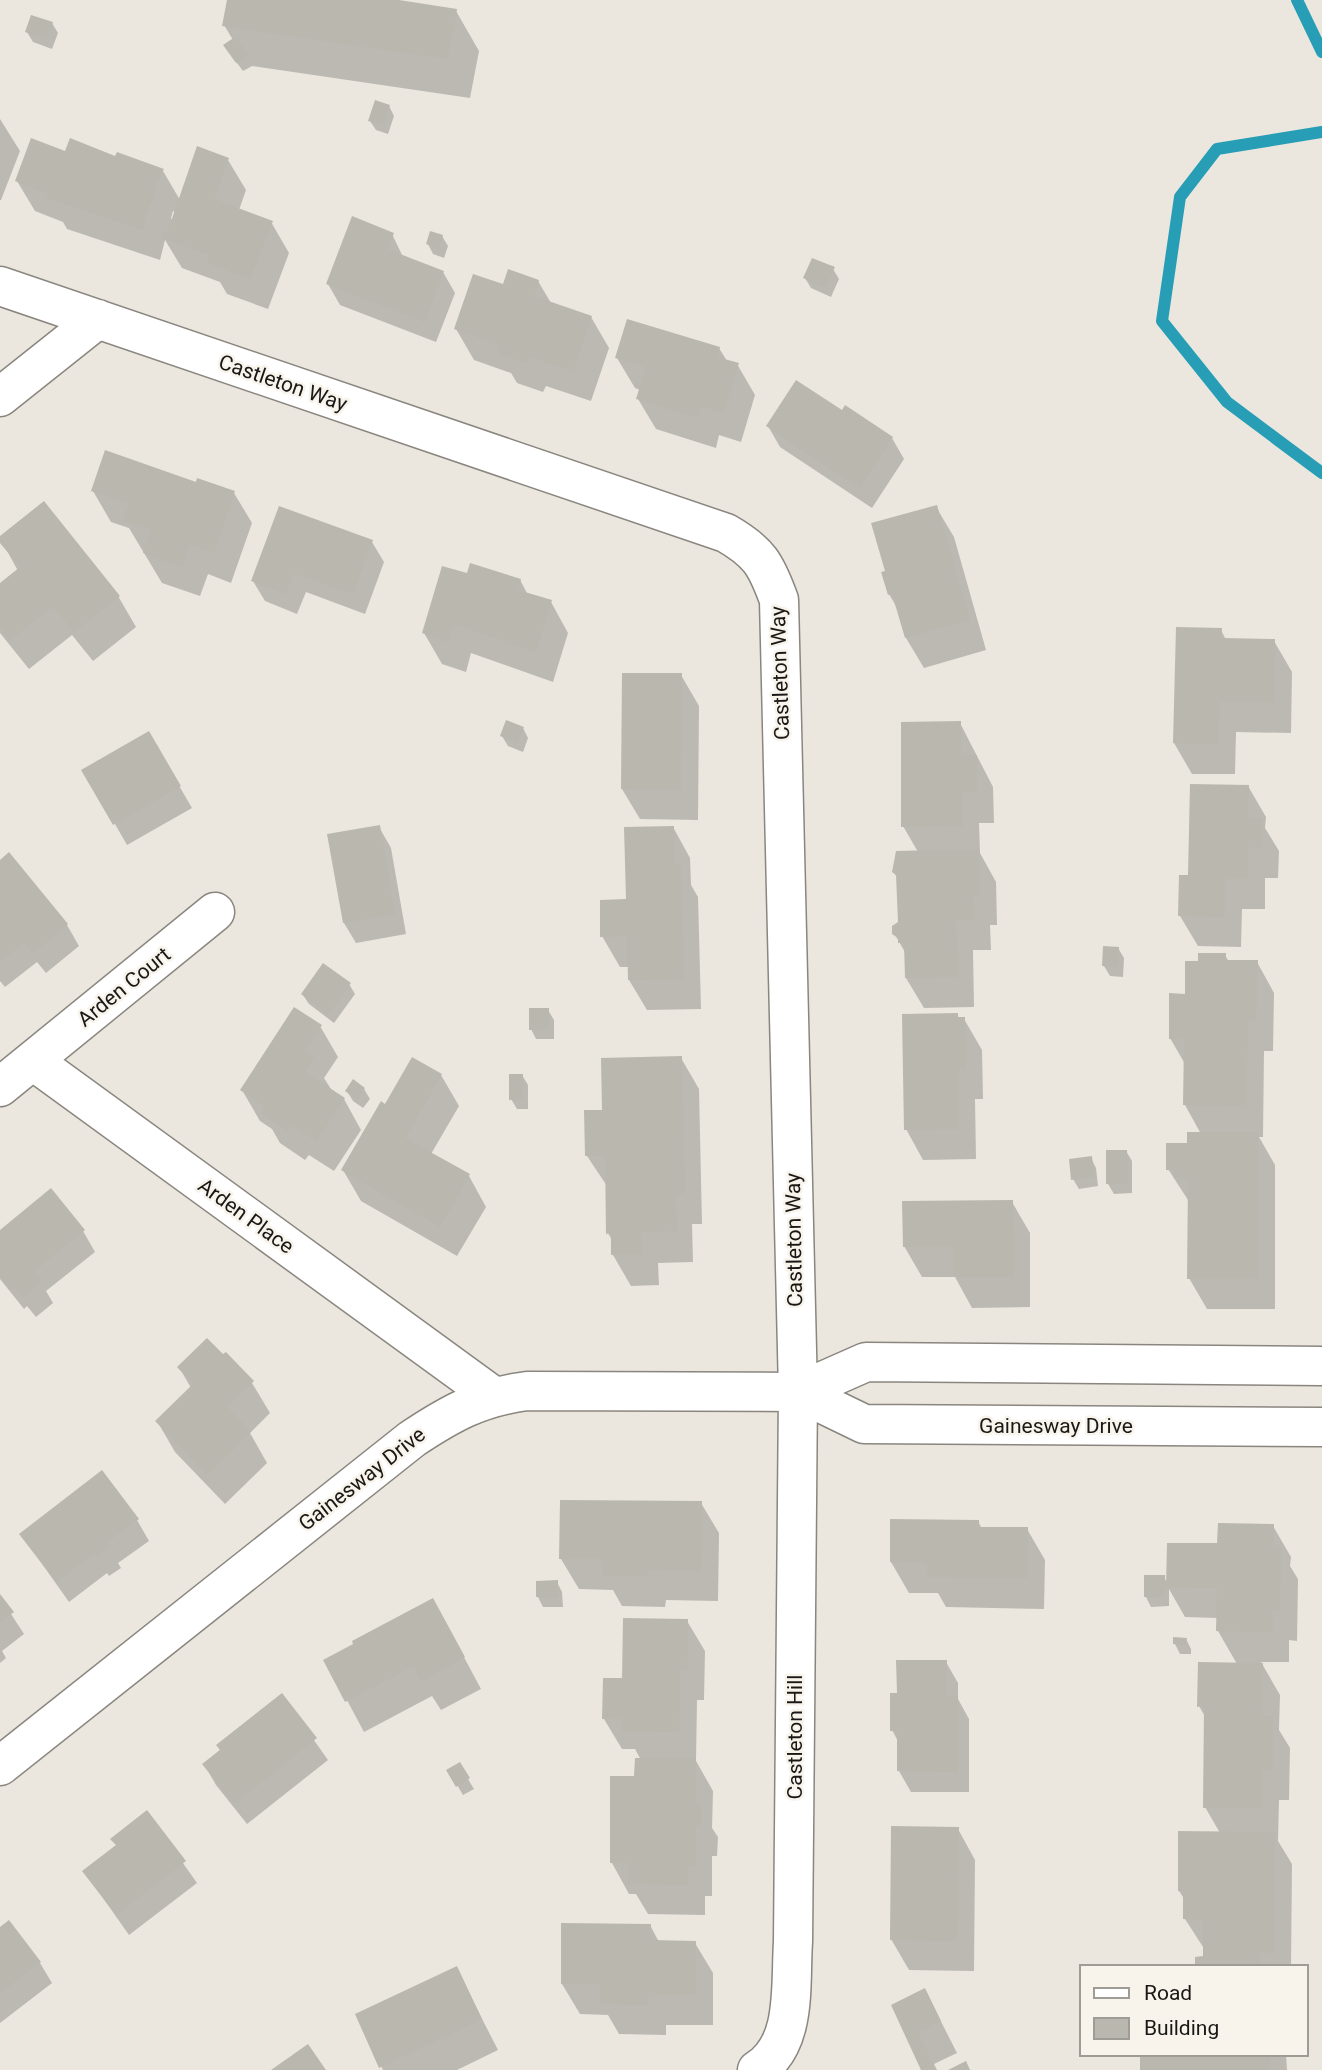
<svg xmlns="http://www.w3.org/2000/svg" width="1322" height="2070" viewBox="0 0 1322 2070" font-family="Roboto,sans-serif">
<rect width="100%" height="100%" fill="#ebe7df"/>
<path fill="#0003" fill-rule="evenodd" d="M229 0H392L456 11 479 51 470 98 252 66 243 71 231 55 233 40 224 25Z
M52 23 58 33 52 49 33 42 27 32Z
M389 106 394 116 388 134 376 130 370 121Z
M0 119 20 151 1 200H0Z
M66 153 116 158 118 154 163 171 180 200 228 160 246 190 239 210 271 222 289 253 268 309 227 294 220 282 182 268 165 240 160 260 67 229 63 222 35 211 17 181ZM173 211 176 213 173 222 171 218Z
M392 234 403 257 443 272 455 293 436 342 340 305 328 284Z
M442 236 448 246 444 258 433 254 428 244Z
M833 269 839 279 831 297 811 288 805 278Z
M538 281 551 303 591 317 609 348 591 401 546 386 543 392 517 383 511 373 474 360 456 329 504 286Z
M719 348 727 361 737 364 755 395 741 442 719 435 716 448 656 429 638 399 640 390 635 388 617 358Z
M842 412 892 438 904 459 872 508 780 447 768 426Z
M197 484 234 493 252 523 231 583 208 574 200 596 162 583 129 528 111 522 93 491Z
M936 507 954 537 986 650 924 668 906 638 899 611 889 594Z
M0 538 118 596 136 627 93 661 72 635 29 669 0 633V585L18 571Z
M372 542 384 562 365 614 306 592 297 614 265 601 253 581Z
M520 580 528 595 551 602 568 633 553 682 471 653 466 672 442 664 424 633Z
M1177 629 1221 630 1226 640 1274 641 1292 672 1291 733 1236 732 1235 774H1192L1174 743Z
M681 675 699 706 698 820 640 819 622 789Z
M960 723 993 787 994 823H979L980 853 996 882 997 925H990L991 950H973L974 1007 924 1008 906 978V954L894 933 899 923 898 880 894 872 918 852 903 826Z
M523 728 528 738 523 752 508 746 502 736Z
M149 734 192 808 127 845 84 770Z
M1248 786 1266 817 1265 828 1279 851 1278 878H1265V909H1242L1241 947 1198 946 1180 916Z
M379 827 391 848 406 934 356 943 344 923Z
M673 827 690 858 691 885 698 897 701 1009 647 1010 629 980V967H620L602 936Z
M9 855 67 925 79 946 46 973 37 962 5 987 0 981V862Z
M1118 948 1124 958 1123 977 1110 976 1104 966Z
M1225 955 1229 962H1257L1274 993 1273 1051H1264L1263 1137H1259L1275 1165V1309H1207L1189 1278 1188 1200 1168 1169 1201 1134 1185 1105V1064L1170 1038 1200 963Z
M349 984 355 994 334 1023 309 1004 303 995Z
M548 1010 554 1020V1039H536L531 1029Z
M957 1015 959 1019H964L982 1050 983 1099H975L976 1159 923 1160 906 1129Z
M320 1026 338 1057 324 1078 331 1089 344 1099 361 1130 334 1171 309 1155 305 1160 280 1143 272 1129 260 1121 242 1090Z
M681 1058 699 1089 702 1224H692L693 1262 658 1263 659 1285 631 1286 613 1255V1242L608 1233 607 1186 587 1156 604 1112Z
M441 1075 459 1106 431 1154 469 1176 486 1207 457 1256 361 1201 343 1170 386 1106Z
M522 1075 528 1085V1109H517L511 1099Z
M364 1089 370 1099 363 1108 353 1101 347 1091Z
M1126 1151 1132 1161V1193L1114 1194 1108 1184Z
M1091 1158 1096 1168 1098 1186 1079 1189 1073 1179Z
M1012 1202 1030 1233V1307L972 1308 955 1277H922L904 1246Z
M83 1231 95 1252 46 1291 53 1303 36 1317 27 1306 24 1309 0 1279V1232Z
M179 1367 252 1383 270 1413 250 1433 267 1463 225 1504 175 1452 157 1421 191 1388Z
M701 1503 719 1533 718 1601 666 1600 665 1607 622 1606 613 1590 579 1589 561 1559Z
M137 1520 149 1541 118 1563 121 1568 109 1576 107 1573 69 1602 21 1534Z
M978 1521 982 1529H1027L1045 1560 1044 1609 946 1607 938 1593H909L891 1562Z
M1273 1526 1291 1557 1290 1566 1298 1579 1297 1641 1289 1640V1662H1261L1280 1695 1279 1730 1290 1748 1289 1800H1279L1278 1841 1292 1864 1291 1967H1196L1205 1958V1950L1185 1919V1900L1179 1891 1220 1833 1205 1807 1206 1718 1199 1706 1237 1664 1218 1631V1618L1185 1617 1169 1589V1606L1151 1607 1146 1597 1164 1577 1168 1584 1219 1545Z
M557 1582 562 1592 563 1607H543L538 1597Z
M0 1597 24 1634 2 1651 6 1658 0 1663Z
M687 1621 705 1651 704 1700H697L696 1761 713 1791 712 1828 718 1837 717 1856H712V1896H705V1915L648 1914 636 1894H629L612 1863 641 1760 635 1749H622L604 1719 624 1679Z
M450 1631 481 1689 441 1710 432 1696 364 1732 326 1661 355 1645Z
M1186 1639 1191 1649V1654H1180L1175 1644Z
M946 1662 958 1683V1699L969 1719V1792H911L899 1771V1743L892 1730 898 1695Z
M282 1695 328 1760 247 1824 216 1785 204 1764Z
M459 1764 474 1789 463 1795 449 1771Z
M147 1812 197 1883 129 1935 84 1871 116 1847Z
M958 1829 975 1860 974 1971 909 1970 891 1939Z
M650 1925 659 1942 695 1943 713 1973V2025H666V2035L619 2034 608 2015 580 2014 562 1984Z
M0 1929 40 1963 52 1983 0 2023Z
M456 1968 498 2050 457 2070H383L357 2015Z
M925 1990 957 2053 934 2064 937 2070H923L893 2006Z
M1141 2054H1286L1287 2070H1141Z"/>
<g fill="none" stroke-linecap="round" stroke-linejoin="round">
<path stroke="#279eb5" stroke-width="12" d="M1297 0 1322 52
M1322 132 1217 149 1180 197 1162 321 1227 402 1322 473"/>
</g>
<path fill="#bab7af" d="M227 0H399L457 9 448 59 222 26Z
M31 15 53 22 47 40 25 32Z
M235 37 248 55 236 63 223 45Z
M375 100 390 105 383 125 368 121Z
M31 138 65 151 70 138 115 156 117 152 164 169 153 188 157 190 143 220 146 221 143 230 47 198 49 194 15 181Z
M197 146 229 158 214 199 273 221 250 279 207 263 210 255 162 238 164 232 167 233Z
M352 216 394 233 387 249 444 271 425 322 326 284Z
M430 231 443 235 439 249 426 244Z
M812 258 835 267 825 288 803 278Z
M508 269 539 280 534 296 592 316 573 371 528 356 526 363 498 353 500 346 454 329 473 274 503 284Z
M627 319 720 347 717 357 739 363 723 413 702 406 698 418 636 399 646 367 615 358Z
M796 380 842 410 845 405 893 437 860 488 766 426Z
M105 450 196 482 197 478 235 491 214 553 190 544 182 567 143 553 151 530 123 521 129 504 91 491Z
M44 501 120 596 74 632 53 606 10 640 0 627V583L20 567 0 543V536Z
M937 505 970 620 905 638 892 594 888 595 881 572 885 571 871 523Z
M279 506 373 540 353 594 294 573 286 594 251 581Z
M470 563 521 579 518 590 552 600 536 652 454 624 448 642 422 633 442 566 467 573Z
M1176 627 1222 628 1221 638 1275 639 1274 703 1220 702 1218 744 1173 743Z
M622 673H682L681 790 621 789Z
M506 720 524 727 517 743 500 736Z
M961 721V755H977V792H963V826L901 827V722Z
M149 731 181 786 113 825 81 770Z
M1190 784 1249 785 1248 818H1262V848L1248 847V879H1225V917L1178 916 1179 875H1188Z
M380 825 395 914 343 923 327 834Z
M674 826 675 864H681L684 979 628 980 627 936 600 937V900L626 899 624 827Z
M979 849 980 895H973L974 920H956L958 977 905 978 904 943H898V938L892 934V926L898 922 896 875 892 872 896 851Z
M9 852 68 924 33 953 24 943 0 961V860Z
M1103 946 1119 947V967L1102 966Z
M1198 953H1226V960H1258L1256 1020 1248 1021 1246 1107 1183 1105 1184 1039H1169V993L1185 994V961H1198Z
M323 963 351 983 328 1015 301 994Z
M294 1007 322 1025 305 1051 314 1057 305 1072 345 1098 316 1141 291 1125 287 1131 261 1113 265 1107 240 1090Z
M529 1008H549V1030H529Z
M958 1013V1017H965L966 1069H959V1129L904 1130 902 1014Z
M682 1056 685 1194H676L677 1231 641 1232 642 1255H611V1233L606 1234 605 1156H585L584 1110H602L601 1058Z
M412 1057 442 1074 405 1138 470 1174 440 1227 341 1170 381 1101 385 1104Z
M509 1074H523V1099L509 1100Z
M353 1079 365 1088 357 1100 345 1091Z
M1187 1132H1258V1279H1187L1188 1178H1174V1170H1166V1143H1187Z
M1106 1150H1127L1128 1184H1106Z
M1092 1156 1094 1177 1071 1180 1069 1159Z
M51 1188 85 1230 34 1271 42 1281 23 1297 14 1287 11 1290 0 1276V1230Z
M1013 1200 1014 1277H953V1247H903L902 1201Z
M207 1338 223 1354 226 1352 254 1381 227 1407 251 1432 207 1475 155 1421 193 1384 177 1367Z
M102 1470 139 1519 107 1542 110 1546 96 1556 94 1554 56 1582 19 1534Z
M560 1500 702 1501 701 1571 649 1570V1576H603L602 1559H559Z
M890 1519 979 1520V1527H1028V1578L927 1577V1563L890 1562Z
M1218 1523 1274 1524 1273 1547H1281L1280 1611 1273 1610V1632L1216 1631 1217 1588 1166 1587 1167 1543H1217Z
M1144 1575H1165V1597H1144Z
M558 1580V1598L536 1597V1581Z
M0 1594 14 1612 0 1623Z
M433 1598 465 1657 421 1681 414 1666 345 1702 323 1660 353 1644 352 1641Z
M623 1618 688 1619 687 1669 680 1670 679 1732 622 1731 623 1719H602L603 1678H622Z
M1173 1637 1187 1638 1186 1645 1173 1644Z
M896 1660H947L946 1697 958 1696V1772L897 1771V1731H890V1693H897Z
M1198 1662 1263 1663 1262 1716H1273V1770H1262V1808H1203L1204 1706 1197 1707Z
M282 1693 317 1738 234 1804 202 1764 220 1750 216 1745Z
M635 1758H696V1804H701V1826H696V1866H688V1885L628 1884V1863H610V1776H634Z
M460 1762 470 1778 456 1787 446 1770Z
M147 1810 186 1861 116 1915 82 1871 116 1845 110 1839Z
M891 1826 959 1827 957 1941 890 1940Z
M1178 1831 1275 1832V1953L1260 1952V1967H1195V1957L1203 1956V1920L1183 1919V1891H1178Z
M9 1920 41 1962 0 1993V1927Z
M561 1923 651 1924 650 1940 696 1941V1995H649V2005L600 2004V1984H561Z
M457 1966 482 2019 379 2068 355 2014Z
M925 1988 941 2021 918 2032 936 2070H921L891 2005Z
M308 2044 326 2070H271Z
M1140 2054H1271V2070H1140Z
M966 2061 970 2070H948Z"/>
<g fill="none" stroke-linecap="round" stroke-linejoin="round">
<defs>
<path id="minor" d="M0 286 726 533C759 552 766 564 779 600L798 1392 793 1942C790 1984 798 2045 757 2070
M0 397 98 319
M33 1061 492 1395
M0 1087 215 912"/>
<path id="tertiary" d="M798 1392 864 1424 1322 1427
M0 1766 412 1439C451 1413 480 1397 527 1391L798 1392 866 1362 1322 1366"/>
</defs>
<use href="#minor" stroke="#8a867f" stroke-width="41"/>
<use href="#tertiary" stroke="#8a867f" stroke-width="41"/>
<use href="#minor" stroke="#fff" stroke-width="38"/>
<use href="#tertiary" stroke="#fff" stroke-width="38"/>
</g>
<g text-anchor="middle" stroke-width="5" stroke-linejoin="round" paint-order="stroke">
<g font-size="21" fill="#1a1816" stroke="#f8f4ec">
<text transform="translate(283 383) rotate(19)" y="7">Castleton Way</text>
<text transform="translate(780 673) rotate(-92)" y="7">Castleton Way</text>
<text transform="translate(124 987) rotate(-39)" y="7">Arden Court</text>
<text transform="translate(246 1216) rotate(36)" y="7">Arden Place</text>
<text transform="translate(794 1240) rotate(-91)" y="7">Castleton Way</text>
<text x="1056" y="1433">Gainesway Drive</text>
<text transform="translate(362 1479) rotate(-38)" y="7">Gainesway Drive</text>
<text transform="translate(795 1737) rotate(-90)" y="7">Castleton Hill</text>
</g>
</g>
<rect x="1080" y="1965" width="228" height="91" fill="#f8f4ec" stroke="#9f9c96" stroke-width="2"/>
<rect x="1094" y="1988" width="35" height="10" fill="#ffffff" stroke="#9f9c96" stroke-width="2"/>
<text x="1144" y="2000" font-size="21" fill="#1a1816">Road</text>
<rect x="1094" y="2018" width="35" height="21" fill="#bab7af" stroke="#9f9c96" stroke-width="2"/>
<text x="1144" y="2035" font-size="21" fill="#1a1816">Building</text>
</svg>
